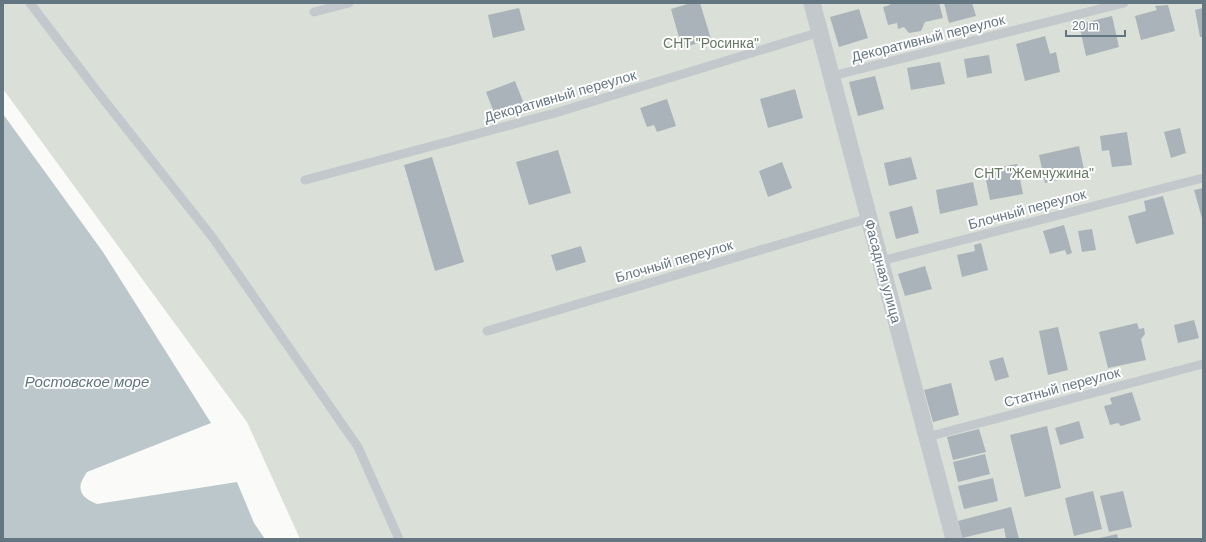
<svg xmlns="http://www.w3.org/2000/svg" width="1206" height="542" viewBox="0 0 1206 542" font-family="Arial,sans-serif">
<rect width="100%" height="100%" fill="#fafaf8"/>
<path fill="#dadfd7" d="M3 3H1203V539H300L247 422 3 89Z"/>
<path fill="#bbc7cb" d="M3 114 103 252 211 423 87 472C85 475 82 480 81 483 78 495 88 500 97 504L237 482 254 523 265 539H3Z"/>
<path fill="#aab3b9" d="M691 3H700L711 39 682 48 671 9Z
M889 3H939L943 18 925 22 921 31 909 33 904 27 898 29 897 23 888 25 883 7 890 5Z
M944 3H972L976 16 949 23Z
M1168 5 1175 31 1141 40 1135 16 1157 10 1155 6Z
M519 8 525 30 493 38 488 15Z
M1203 8V37H1200L1195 10Z
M859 9 868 38 839 47 830 17Z
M1112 16 1119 47 1086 56 1079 24Z
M1045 36 1050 54 1056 52 1060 72 1025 81 1016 44Z
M989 55 992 73 967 78 964 59Z
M940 62 945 84 911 90 907 68Z
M875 76 884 109 858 116 849 82Z
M515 81 524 104 495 115 486 92Z
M795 89 803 118 768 128 760 99Z
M667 99 676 126 657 132 654 125 647 127 640 108Z
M1180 128 1186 153 1171 158 1164 132Z
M1127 132 1132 165 1112 167 1109 150 1102 151 1100 136Z
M1079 146 1085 174 1045 183 1039 155Z
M558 150 571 193 529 205 516 162Z
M432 157 464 262 435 271 404 165Z
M911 157 917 179 889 186 884 163Z
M782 162 792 188 768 197 759 171Z
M1017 164 1023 194 990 200 984 170Z
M973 182 978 205 940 214 936 190Z
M1203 188V222L1194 190Z
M1163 196 1174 234 1136 244 1128 216 1146 211 1144 201Z
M912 206 919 233 896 239 889 212Z
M1064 225 1072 253 1067 255 1065 250 1050 254 1043 231Z
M1092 229 1096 250 1082 252 1078 231Z
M981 243 988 270 962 277 957 255 975 251 974 245Z
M581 246 586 262 556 271 551 255Z
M925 266 932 289 905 296 898 274Z
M1194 320 1199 338 1178 343 1174 325Z
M1137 323 1139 329 1144 328 1145 334 1141 339 1146 360 1108 368 1099 332Z
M1058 327 1068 370 1048 375 1039 331Z
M1003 357 1009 377 995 381 989 361Z
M951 383 959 415 933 422 924 390Z
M1132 392 1141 420 1121 426 1118 423 1110 425 1104 406 1112 404 1110 398Z
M1079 421 1084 438 1060 445 1055 428Z
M1047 426 1061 488 1025 497 1010 435Z
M979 429 986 452 953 460 947 437Z
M985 454 990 474 958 482 953 462Z
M993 478 998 501 964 509 958 486Z
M1093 491 1102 529 1074 536 1065 498Z
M1123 491 1132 527 1109 532 1100 496Z
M1011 507 1019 539H1006L1004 528 962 538 958 521Z
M1117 534 1118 539H1100V538Z"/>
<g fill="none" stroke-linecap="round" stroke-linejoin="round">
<path stroke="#c3c8cc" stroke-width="9" d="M30 3 100 95 213 238 358 447 399 539
M314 12 349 3
M832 76 1124 3
M305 180 555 113 820 32
M881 261 1203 178
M487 331 869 218
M927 437 1203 364"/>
<path stroke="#c3c8cc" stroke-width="17" d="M812 3 954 539"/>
</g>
<g text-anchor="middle" stroke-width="4" stroke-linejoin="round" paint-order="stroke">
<g font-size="14" fill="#657683" stroke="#fff">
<text transform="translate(928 38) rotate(-14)" y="5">Декоративный переулок</text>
<text transform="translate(560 96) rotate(-16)" y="5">Декоративный переулок</text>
<text transform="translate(1027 209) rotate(-15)" y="5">Блочный переулок</text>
<text transform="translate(674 261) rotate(-16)" y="5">Блочный переулок</text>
<text transform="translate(883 271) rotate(75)" y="5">Фасадная улица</text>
<text transform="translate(1062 387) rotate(-15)" y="5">Статный переулок</text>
</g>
<g font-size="14" fill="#687a64" stroke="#fff">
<text x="711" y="48">СНТ "Росинка"</text>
<text x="1034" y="178">СНТ "Жемчужина"</text>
</g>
<g font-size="15" font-style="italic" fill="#60757c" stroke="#fff">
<text x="87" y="387">Ростовское море</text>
</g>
</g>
<rect width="1206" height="542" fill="none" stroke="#657683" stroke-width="8"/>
<path d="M1066 30v6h59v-6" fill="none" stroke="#657683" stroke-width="2"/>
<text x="1072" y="30" font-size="12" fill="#657683" stroke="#ffffff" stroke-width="3" paint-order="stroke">20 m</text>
</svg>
